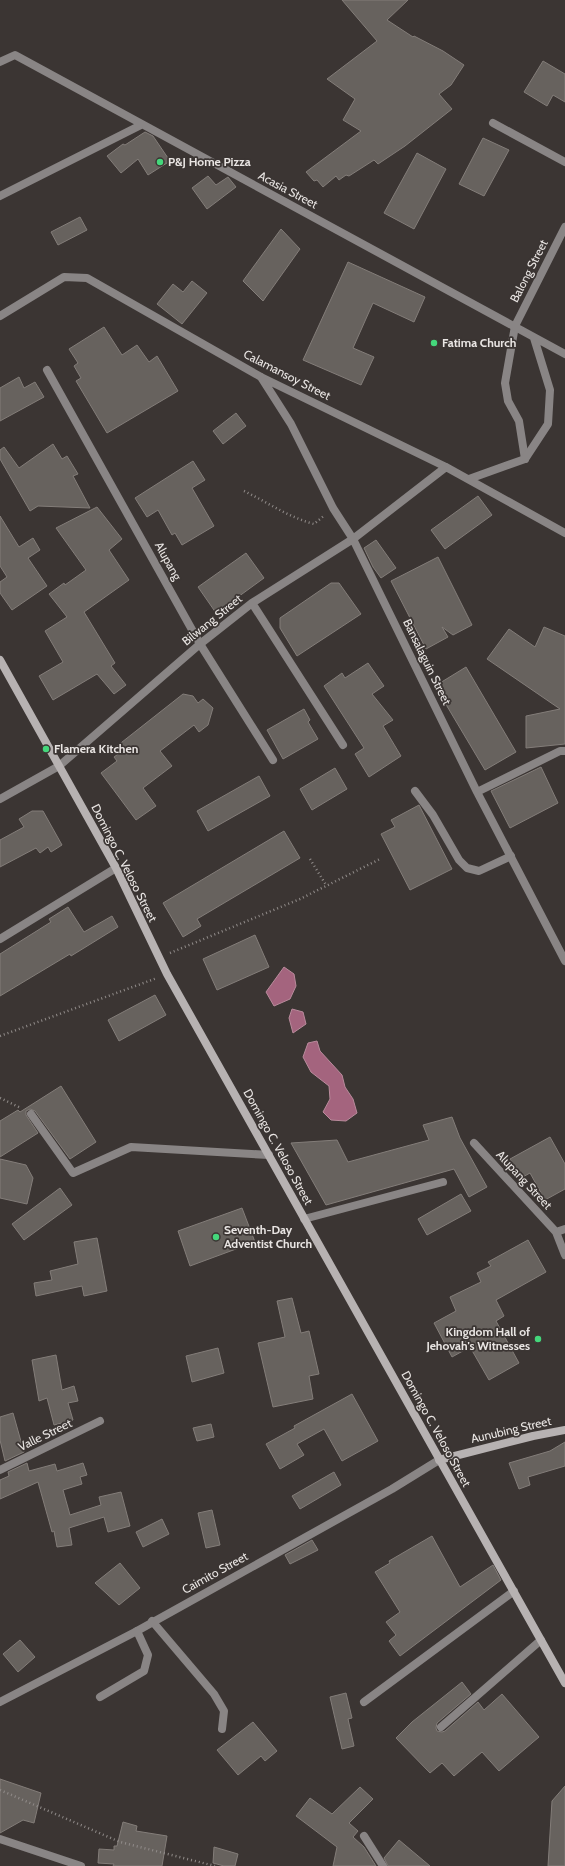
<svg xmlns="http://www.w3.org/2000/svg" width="565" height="1866" viewBox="0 0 565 1866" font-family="Cabin,sans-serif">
<rect width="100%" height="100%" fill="#3b3533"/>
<path fill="#a4647e" stroke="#b98b9c" d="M284 967 294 974 296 986 290 999 274 1006 266 992Z
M292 1009 303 1012 306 1024 293 1033 289 1018Z
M317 1041 320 1051 342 1075 345 1087 353 1099 357 1113 346 1121 331 1120 323 1112 330 1099 329 1086 311 1072 303 1057 308 1043Z"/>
<path fill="#67625e" stroke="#837d79" d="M342 0H408L387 20 413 37 414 36 443 51 464 65 451 85 439 94 452 109 405 146 378 164 374 160 349 176 346 175 339 180 336 176 323 187 317 180 314 181 306 172 361 131 343 120 355 99 327 79 377 41Z
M543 61 565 74V102L553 95 547 106 524 92Z
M145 132 153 136 170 161 148 175 138 159 121 173 107 156 123 144 125 145Z
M483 138 509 150 484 196 459 184Z
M417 153 446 169 414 229 384 213Z
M208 176 216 185 228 177 236 187 207 209 192 188Z
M80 217 87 230 58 245 51 232Z
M281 229 300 249 263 301 243 281Z
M348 262 425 297 414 322 373 303 353 348 374 357 361 385 303 360Z
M192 281 207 293 182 324 157 304 173 284 183 292Z
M104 327 122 355 137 345 149 362 157 356 178 391 107 433 76 381 81 378 74 366 78 363 69 349Z
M19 377 24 388 35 382 44 397 0 421V388Z
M236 413 246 426 223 444 213 431Z
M53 444 62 459 67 456 78 474 73 476 90 508 38 506 30 511 0 459V450L4 447 19 468Z
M193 461 205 480 192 488 214 526 182 545 175 533 172 535 158 510 147 517 135 498Z
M478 496 492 515 445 549 431 530Z
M97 507 122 539 109 550 129 580 84 612 115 663 111 666 126 685 114 694 97 674 53 700 39 676 63 662 45 631 67 617 49 594 64 583 65 585 86 570 56 528Z
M0 516 19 547 33 538 40 550 28 558 47 586 12 610 0 593V582L7 577 0 566Z
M376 540 396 568 381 578 373 567 364 548Z
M246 553 264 578 216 613 198 587Z
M438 557 472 625 453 635 442 627 448 637 426 649 391 581Z
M331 583H339L361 614 297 656 280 628V618Z
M544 627 565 636V744L526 748V716L560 709 487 659 509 629 535 647Z
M368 663 384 686 372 694 393 720 383 726 401 756 369 777 355 754 364 748 324 686 342 673 345 678Z
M466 667 516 752 485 770 435 686Z
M183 694 193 696 198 703 203 699 213 708 208 725 199 732 194 725 160 751 172 766 143 788 156 806 136 820 101 773 117 761 114 757 121 752 117 746Z
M304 709 310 720 308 722 318 739 283 759 267 730Z
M541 767 558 803 510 828 491 791Z
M335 768 347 789 312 810 300 789Z
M259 776 270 796 208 831 197 811Z
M419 805 452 869 410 890 381 834 395 827 391 820Z
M32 811H43L62 845 51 852 48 847 40 853 36 848 0 867V840L24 827 19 819Z
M284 831 300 858 197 919 201 926 183 937 163 903Z
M68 907 84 932 112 916 118 927 71 956 70 954 0 996V954L51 922 49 919Z
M255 935 269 967 217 990 203 959Z
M155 995 166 1015 119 1041 108 1020Z
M61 1086 96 1142 70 1159 35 1111 30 1109 26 1111V1115L38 1133 0 1157V1121L18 1110 20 1112Z
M452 1117 460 1138 487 1187 469 1197 454 1169 326 1205 291 1143 337 1140 348 1162 429 1140 423 1125Z
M550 1137 565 1164V1189L545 1200 530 1173 521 1178 510 1159Z
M0 1159 26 1165 33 1178 27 1204 0 1198Z
M60 1188 72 1205 24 1240 12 1224Z
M461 1194 471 1211 427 1235 418 1219Z
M242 1208 255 1242 190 1266 178 1231Z
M97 1238 107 1291 84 1296 82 1286 36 1296 34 1283 52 1280 50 1271 78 1264 74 1242Z
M528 1240 546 1272 496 1300 504 1316 496 1321 519 1363 489 1380 470 1347 452 1357 434 1323 456 1311 450 1297 481 1282 477 1273 491 1266 488 1262Z
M292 1298 301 1333 309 1331 319 1374 309 1376 313 1399 273 1407 258 1343 285 1337 277 1301Z
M218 1348 224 1373 192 1382 186 1356Z
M56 1355 62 1390 74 1386 78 1401 68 1403 73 1420 54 1425 47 1398 39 1401 32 1360Z
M352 1394 378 1441 342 1461 324 1429 297 1444 304 1455 280 1469 266 1444 295 1428 294 1426Z
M13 1413 24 1452 5 1461 0 1440V1417Z
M211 1424 214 1437 197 1441 193 1428Z
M565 1442V1466L528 1477 530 1485 519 1489 509 1463 550 1451Z
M27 1463 29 1471 55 1464 57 1471 83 1463 87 1475 80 1477 82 1484 63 1490 70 1515 101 1505 99 1497 121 1492 130 1526 108 1532 104 1517 69 1528 72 1545 57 1547 54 1531 52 1532 38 1482 0 1499V1480L9 1476 8 1472Z
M334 1472 341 1485 300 1509 292 1496Z
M212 1510 220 1545 206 1548 198 1513Z
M162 1519 169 1534 143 1547 136 1532Z
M432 1536 460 1587 493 1565 501 1580 400 1656 389 1641 396 1635 386 1622 400 1612 375 1572 390 1563 389 1561Z
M312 1540 318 1550 290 1564 285 1555Z
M120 1563 140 1588 119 1605 95 1583Z
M20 1640 35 1657 18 1672 3 1654Z
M462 1682 471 1694 437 1723 436 1728 437 1731 442 1732 445 1731 478 1702 484 1710 502 1694 539 1737 499 1771 482 1752 454 1776 442 1763 430 1773 396 1738 412 1722Z
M346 1693 352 1718 348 1719 354 1746 342 1749 330 1697Z
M253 1722 277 1751 265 1761 261 1756 238 1775 217 1750Z
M0 1779 41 1793 34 1823 23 1820 0 1833Z
M565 1786V1866H548L552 1801Z
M360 1787 373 1799 349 1823 358 1831 353 1837 364 1847 376 1866H333L337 1847 296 1816 310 1798 332 1814Z
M123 1822 137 1826 136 1831 167 1836 162 1866H113L114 1864 98 1863 99 1849 114 1850V1846H117Z
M399 1840 430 1866H388L384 1858Z
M214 1847 238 1854 235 1866H224L213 1863Z"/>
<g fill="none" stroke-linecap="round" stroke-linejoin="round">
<path stroke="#918c8a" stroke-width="2.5" stroke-dasharray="1 3" stroke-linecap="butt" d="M244 491C267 502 288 517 314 524L325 515
M310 859 326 885
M170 953 300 899 380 859
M0 1036 157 978
M0 1098 21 1108
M0 1790 120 1842 215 1866"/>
<path stroke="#898585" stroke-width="8" d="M515 326 505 383 508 401 519 421 525 459
M200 644 273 760
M415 791 433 815 459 860 467 868 479 871 511 856
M304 1219 443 1182
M152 1621 214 1694 224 1711 222 1729
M100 1697 144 1671 148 1655 137 1631
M364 1702 514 1591
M441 1727 541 1640"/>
<path stroke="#898585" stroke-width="8" d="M0 62 15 55 565 354
M493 123 565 162
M0 196 141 125
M0 316 64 277 87 278 261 377 446 467 565 533
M515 326 565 227
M47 370 200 644
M261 377 291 424 333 508 353 539 477 792 565 961
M469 479 525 459 548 424 550 390 534 338
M252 603 343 745
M477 792 560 751H565
M0 799 59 766 200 644 252 603 353 539 446 467
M0 939 116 868
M31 1114 73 1173 131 1147 269 1155
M474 1143 556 1232 565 1255
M556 1232 565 1229
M0 1470 100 1421
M0 1702 137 1631 392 1489 439 1460
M364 1836 383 1866
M0 1839 81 1866"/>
<path stroke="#b7b2b2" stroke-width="8" d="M0 660 116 868 167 974 565 1683
M439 1460 533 1436 565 1430"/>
</g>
<g fill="#44d77b" stroke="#3b3533" stroke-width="1.5">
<circle cx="160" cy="162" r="4"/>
<circle cx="434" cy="343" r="4"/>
<circle cx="46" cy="749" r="4"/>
<circle cx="216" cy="1237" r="4"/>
<circle cx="538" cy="1339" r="4"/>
</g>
<g text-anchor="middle" stroke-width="3.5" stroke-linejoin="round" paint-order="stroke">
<g font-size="12" font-weight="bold" fill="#e9e5e3" stroke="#3b3533" text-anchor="start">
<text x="168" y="166">P&amp;J Home Pizza</text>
<text x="442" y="347">Fatima Church</text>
<text x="54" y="753">Flamera Kitchen</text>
<text x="224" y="1234">Seventh-Day<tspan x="224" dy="14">Adventist Church</tspan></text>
<text x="530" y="1336" text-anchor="end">Kingdom Hall of<tspan x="530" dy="14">Jehovah's Witnesses</tspan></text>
</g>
<g font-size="12" fill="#e9e5e3" stroke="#3b3533">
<text transform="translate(288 190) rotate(28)" y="4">Acasia Street</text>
<text transform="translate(529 271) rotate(-63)" y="4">Balong Street</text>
<text transform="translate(287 375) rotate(27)" y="4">Calamansoy Street</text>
<text transform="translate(168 561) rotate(61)" y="4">Alupang</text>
<text transform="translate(212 620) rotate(-39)" y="4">Bilwang Street</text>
<text transform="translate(427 662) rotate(64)" y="4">Bansalaguin Street</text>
<text transform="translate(124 863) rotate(63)" y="4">Domingo C. Veloso Street</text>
<text transform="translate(278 1147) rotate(61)" y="4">Domingo C. Veloso Street</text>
<text transform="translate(524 1180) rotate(47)" y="4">Alupang Street</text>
<text transform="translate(436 1429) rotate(61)" y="4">Domingo C. Veloso Street</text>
<text transform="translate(511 1430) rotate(-13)" y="4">Aunubing Street</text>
<text transform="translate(45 1435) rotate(-26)" y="4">Valle Street</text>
<text transform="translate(215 1573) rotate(-29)" y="4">Caimito Street</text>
</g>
</g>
</svg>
